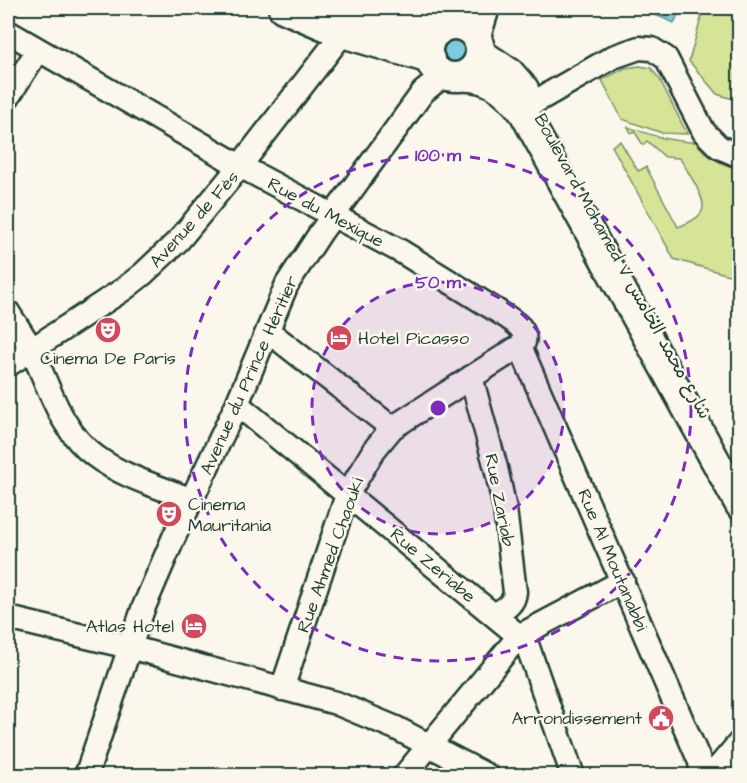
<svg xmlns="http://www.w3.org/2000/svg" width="747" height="783" viewBox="0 0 747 783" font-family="'Architects Daughter','Playpen Sans Arabic',sans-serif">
<rect width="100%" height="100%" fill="#fbf7ec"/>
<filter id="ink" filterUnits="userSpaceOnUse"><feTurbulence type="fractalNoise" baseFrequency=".0167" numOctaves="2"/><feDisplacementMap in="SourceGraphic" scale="12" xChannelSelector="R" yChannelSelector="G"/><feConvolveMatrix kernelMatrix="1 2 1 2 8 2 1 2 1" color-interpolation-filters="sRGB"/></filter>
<g filter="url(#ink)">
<path fill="#d6e497" stroke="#7a9066" stroke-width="1.5" d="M707 8H739V101L717 94 689 61 702 15Z
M640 66 651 68 660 80 687 134 662 133 622 119 602 80 625 68Z
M628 127C651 135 671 142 696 142 706 156 723 165 739 169V278L674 259 612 146 620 141 638 171 646 167 678 227C708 216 708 207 694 182 689 174 685 165 679 158L665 157 647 141 643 145 635 132 631 133Z"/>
<path fill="#7dcbdc" stroke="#579299" stroke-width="1.5" d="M659 8H681L674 23 655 15Z
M455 31C469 35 477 51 468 61 465 65 460 67 456 68 443 65 434 59 436 44Z"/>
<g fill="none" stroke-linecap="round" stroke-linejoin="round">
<defs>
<path id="minor" d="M378 21 432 8
M443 28 468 8
M8 32 240 166 402 252 507 317C516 323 527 330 524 342L520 346 392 428 374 450 347 495 282 689
M478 40 488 8
M8 97 38 50
M533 103 613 57 639 48 652 49 666 58 704 132 719 147 740 156
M8 312C16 325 25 337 32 351 50 388 60 430 95 456 123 477 160 487 192 500
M268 331 392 428
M520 346 700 762 702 776
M8 365 124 289 143 274 179 240 240 166 343 33
M471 377 496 468 505 509 515 592C514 605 504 609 494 615
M237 404 519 636
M8 618 129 647 336 703 396 728 488 776
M523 633 573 776
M86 776 143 609 174 537 237 404 287 284 321 232 423 92 444 75
M404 776 519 636 623 581
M711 776 740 742"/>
<path id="major" d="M283 8 339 32 430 59
M345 14C375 23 405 29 437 32
M428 51a26 26 0 1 1 52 0a26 26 0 1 1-52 0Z
M480 53 510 73 524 89
M458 77C488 74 507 90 524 113L740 505"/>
</defs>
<use href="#minor" stroke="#1f3d34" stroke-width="27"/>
<use href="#major" stroke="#1f3d34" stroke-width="33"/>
<use href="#minor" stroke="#fbf7ec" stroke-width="22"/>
<use href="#major" stroke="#fbf7ec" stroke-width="28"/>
</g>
</g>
<circle cx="438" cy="408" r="126" fill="#7b2cbf" fill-opacity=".12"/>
<g fill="none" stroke="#7b2cbf" stroke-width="3" stroke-dasharray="10 8">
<circle cx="438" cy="408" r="126"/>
<circle cx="438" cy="408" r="253"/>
</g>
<defs>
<symbol id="theatre-disc" viewBox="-11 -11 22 22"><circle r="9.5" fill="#d1495b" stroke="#fbf7ec"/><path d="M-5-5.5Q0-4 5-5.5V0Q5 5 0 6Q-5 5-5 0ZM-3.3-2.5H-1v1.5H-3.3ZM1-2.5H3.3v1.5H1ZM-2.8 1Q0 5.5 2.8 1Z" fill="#fff"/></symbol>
<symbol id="hotel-disc" viewBox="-11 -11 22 22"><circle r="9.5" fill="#d1495b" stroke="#fbf7ec"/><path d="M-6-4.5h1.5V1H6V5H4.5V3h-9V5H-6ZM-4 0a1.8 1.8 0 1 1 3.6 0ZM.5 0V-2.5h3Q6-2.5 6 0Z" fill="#fff"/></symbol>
<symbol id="civic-disc" viewBox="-11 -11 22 22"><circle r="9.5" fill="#d1495b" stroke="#fbf7ec"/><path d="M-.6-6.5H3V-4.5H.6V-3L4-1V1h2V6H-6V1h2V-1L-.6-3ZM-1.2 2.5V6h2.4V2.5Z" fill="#fff"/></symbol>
</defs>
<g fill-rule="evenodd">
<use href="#theatre-disc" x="93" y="315" width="30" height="30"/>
<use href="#hotel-disc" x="324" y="323" width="30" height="30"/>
<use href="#theatre-disc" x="154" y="499" width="30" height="30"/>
<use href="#hotel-disc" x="179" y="611" width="30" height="30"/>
<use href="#civic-disc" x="646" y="703" width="30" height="30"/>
</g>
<g text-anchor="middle" stroke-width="5" stroke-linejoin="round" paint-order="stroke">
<g font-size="18" fill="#1f3d34" stroke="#fbf7ec">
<text transform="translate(326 212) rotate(28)" y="6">Rue du Mexique</text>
<text transform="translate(194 219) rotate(-48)" y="6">Avenue de Fès</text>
<text transform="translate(623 266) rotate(61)" y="6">Boulevard Mohamed V شارع محمد الخامس</text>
<text transform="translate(249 375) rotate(-66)" y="6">Avenue du Prince Héritier</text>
<text transform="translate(500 500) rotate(79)" y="6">Rue Zariab</text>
<text transform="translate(330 555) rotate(-70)" y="6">Rue Ahmed Chaouki</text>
<text transform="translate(613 560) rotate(67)" y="6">Rue Al Moutanabbi</text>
<text transform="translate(433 565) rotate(40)" y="6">Rue Zeriabe</text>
</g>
<g font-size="18" fill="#1f3d34" stroke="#fbf7ec" text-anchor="start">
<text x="358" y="344">Hotel Picasso</text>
<text x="108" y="364" text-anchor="middle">Cinema De Paris</text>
<text x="188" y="510">Cinema<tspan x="188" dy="21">Mauritania</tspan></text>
<text x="174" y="632" text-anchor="end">Atlas Hotel</text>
<text x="642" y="724" text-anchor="end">Arrondissement</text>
</g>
</g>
<circle cx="438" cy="408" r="9" fill="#7b2cbf" stroke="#fbf7ec" stroke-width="3"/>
<g font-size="18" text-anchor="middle" font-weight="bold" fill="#7b2cbf" stroke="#fbf7ec" stroke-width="5" stroke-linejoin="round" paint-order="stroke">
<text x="438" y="161">100 m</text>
<text x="438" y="288">50 m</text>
</g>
<rect width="747" height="783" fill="none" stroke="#fbf7ec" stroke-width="30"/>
<rect x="15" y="15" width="717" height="753" fill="none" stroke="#1f3d34" stroke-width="2" filter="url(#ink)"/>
</svg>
